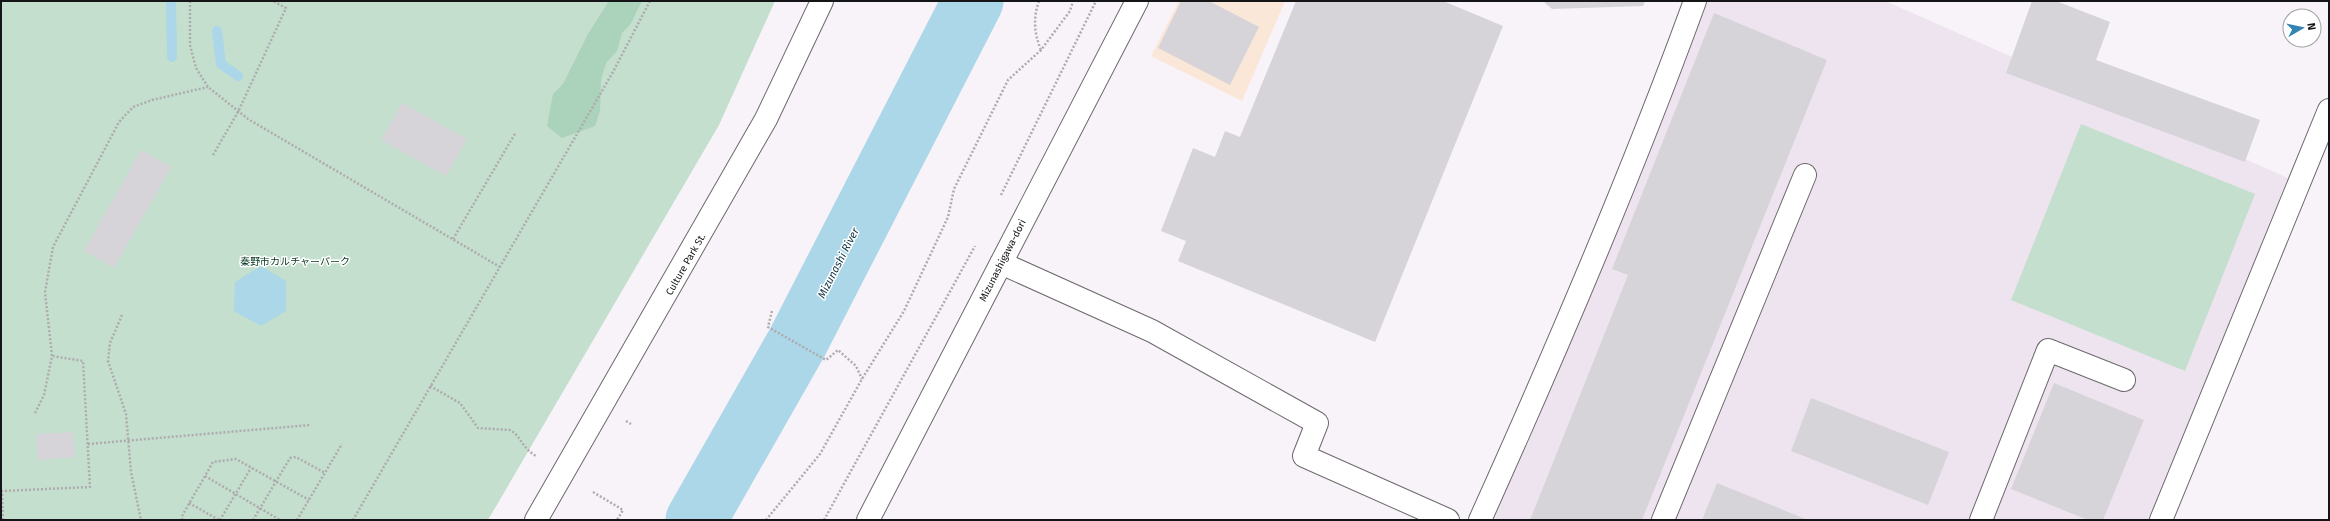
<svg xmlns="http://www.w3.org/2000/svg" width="2330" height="521" viewBox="0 0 2330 521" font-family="'Fira Sans','Noto Sans JP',sans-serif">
<rect width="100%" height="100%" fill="#f7f3f8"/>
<path fill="#fbe7d8" d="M1179 1H1285L1242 101 1151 56Z"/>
<path fill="#eee4ef" d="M1706 1H1885L2288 178 2149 520H1490Z"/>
<path fill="#c4dfce" d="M1 1H775L719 125 488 520H1Z
M2081 124 2255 194 2185 371 2011 300Z"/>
<path fill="#abd2ba" d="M609 1H642L630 25 622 33 617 51 606 63 601 80 600 111 595 126 562 138 547 126 553 94 563 84 588 34Z"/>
<path fill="#abd7e9" d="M261 266 286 281V311L261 326 234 311 235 282Z"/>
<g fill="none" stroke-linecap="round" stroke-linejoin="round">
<path stroke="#abd7e9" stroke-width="10" d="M171 1 172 57
M217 31 221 64 238 76"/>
<path stroke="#abd7e9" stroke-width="61" d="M696 520 797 343 973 1"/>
</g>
<path fill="#d6d4d9" d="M1181 1H1209L1259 27 1230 85 1158 48Z
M1296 1H1443L1503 26 1375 342 1178 261 1186 241 1161 231 1193 148 1215 157 1225 131 1240 137Z
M1543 1H1645L1643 6 1552 9Z
M2032 1H2056L2110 22 2096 60 2260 120 2245 162 2006 73Z
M1714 13 1827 60 1642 520H1530L1628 275 1612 269Z
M402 103 467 139 446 176 381 140Z
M141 150 171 167 114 268 84 251Z
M2054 383 2144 420 2103 520H2088L2011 489Z
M1811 398 1949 452 1928 505 1791 451Z
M73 432 75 457 38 460 36 434Z
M1717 483 1808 520H1702Z"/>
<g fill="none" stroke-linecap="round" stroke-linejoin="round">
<defs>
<path id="minor" d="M1001 263 1152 331 1317 423 1304 456 1448 520
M536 520 766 119 822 1
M868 520 1137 1
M1480 520C1557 349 1631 177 1695 1
M1663 520 1805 175
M1981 520 2048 350 2124 380
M2161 520 2329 110"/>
</defs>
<use href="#minor" stroke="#6d696d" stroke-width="24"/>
<path stroke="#aeabaf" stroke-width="2.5" stroke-dasharray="2 2" stroke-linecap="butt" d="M190 1V45L196 68 208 87 248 119 500 267
M1039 1C1033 18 1034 33 1041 50
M213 155 238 112 286 8 273 1
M1001 195 1096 1
M453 239 516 132
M772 311 768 327 826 360 838 350 856 366 862 379
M122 315 110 343 108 361 126 414 131 472 141 520
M430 386 460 403 478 428 510 430C521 436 522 448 536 456
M35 413 44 395 52 356 45 292 53 247 119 122 133 107 152 100 208 87
M626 421 631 424
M88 444 310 425
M205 476 280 520
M593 492 623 510 617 520
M189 503 219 520
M3 520 2 491 90 487 83 361 52 356
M182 520V516L213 462 236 459 309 500
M220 520 251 468
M253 520 290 458 296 457 325 473
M297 520 342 444
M353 520 613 72 650 1
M766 520 820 454 862 379 904 311 948 217 954 189 1008 80 1041 50 1070 11 1073 1
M824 520 975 246"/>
<use href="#minor" stroke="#fff" stroke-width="22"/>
</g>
<g text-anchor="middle" stroke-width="3" stroke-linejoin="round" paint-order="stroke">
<g font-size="10" fill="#151416" stroke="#fff">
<text transform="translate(1002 260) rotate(-63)" y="4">Mizunashigawa-dori</text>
<text transform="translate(685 264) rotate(-60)" y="4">Culture Park St.</text>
</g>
<g font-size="10" fill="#00331d" stroke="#fff">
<text x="295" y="265">秦野市カルチャーパーク</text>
</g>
<g font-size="11" font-style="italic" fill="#103745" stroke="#fff">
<text transform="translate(838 263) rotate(-63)" y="4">Mizunashi River</text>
</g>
</g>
<rect width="2330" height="521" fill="none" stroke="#151416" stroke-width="4"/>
<g transform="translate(2302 28) rotate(81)"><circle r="19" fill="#ffffff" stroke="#a1a1a2"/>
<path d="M0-3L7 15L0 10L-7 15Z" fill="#3483b5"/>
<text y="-6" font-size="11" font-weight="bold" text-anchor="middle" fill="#151416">N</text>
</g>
</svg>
